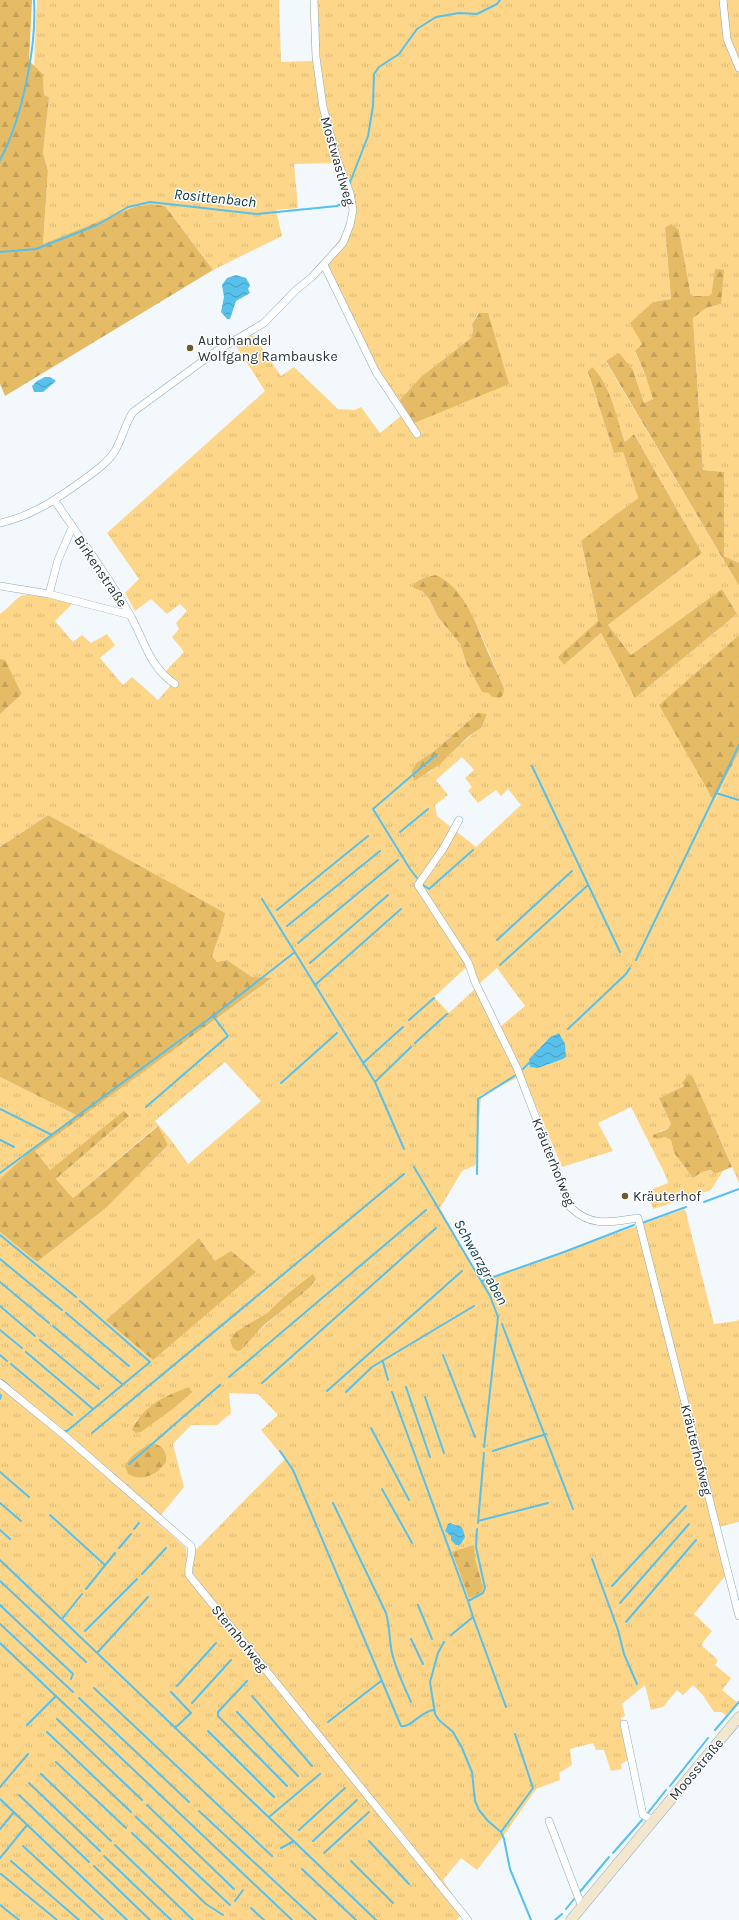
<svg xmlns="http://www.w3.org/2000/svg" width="739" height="1920" viewBox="0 0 739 1920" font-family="Karla,sans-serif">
<defs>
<pattern id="grass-tufts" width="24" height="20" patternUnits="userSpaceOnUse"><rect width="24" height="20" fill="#fdd689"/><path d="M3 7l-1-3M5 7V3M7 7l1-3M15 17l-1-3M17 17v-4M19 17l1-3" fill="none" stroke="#d9b877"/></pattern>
<pattern id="forest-firs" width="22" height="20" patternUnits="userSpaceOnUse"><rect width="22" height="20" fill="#e5bb66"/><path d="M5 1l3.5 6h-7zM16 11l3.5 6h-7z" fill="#c4a159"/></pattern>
<pattern id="water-waves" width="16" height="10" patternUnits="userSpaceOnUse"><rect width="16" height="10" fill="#57c0eb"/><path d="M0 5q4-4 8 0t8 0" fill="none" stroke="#489dbf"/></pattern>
</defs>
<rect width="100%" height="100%" fill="#f2f8fc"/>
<path fill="url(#grass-tufts)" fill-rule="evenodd" d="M37 0H279L281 62 312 61 310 0H739V563L724 556V472L703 470 693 317 706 308 721 304 715 269 711 296H691L679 230 665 228 671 299 653 302 642 344 635 352 645 374 654 399 644 403 633 370 606 362 739 586V635L660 705 715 801 739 752V1183L709 1114 684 1086 659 1098 671 1124 668 1129 660 1131 658 1139 665 1137 671 1140 674 1153 693 1178 702 1172 712 1170 716 1174 723 1171 711 1190 653 1209 648 1191 668 1183 665 1174 631 1107 598 1123 613 1151 562 1167 523 1075 481 1095 476 1165 462 1171 440 1208 480 1281 685 1209 714 1324 737 1321 739 1319V1522L714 1528 726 1575 694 1614 712 1631 701 1645 718 1660 715 1665 731 1678 722 1690 738 1703 726 1715 721 1712H714L702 1694 693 1685 683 1695 677 1690 663 1707 651 1710 645 1685 622 1704 625 1716 621 1718 628 1760 621 1764 622 1769 611 1771 604 1750H596L593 1743 570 1749 572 1765 559 1773 560 1780 536 1789 501 1839 477 1870 461 1858 443 1880 464 1912 456 1920H0V1232L37 1262 106 1208 168 1145 157 1126 73 1198 56 1179 129 1116 124 1112 50 1171 34 1151 271 979 252 977 227 960 217 962 212 956 221 931 224 913 48 815 0 847V714L22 694 5 661 0 659V614C7 609 14 600 21 596 28 592 63 602 73 603L55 621 73 642 82 635 91 643 107 634 115 645 100 658 123 685 132 677 158 700 171 685 164 673 184 652 172 637 179 629 176 623 187 611 180 604 167 614 151 599 135 611 125 593 139 579 107 533 265 391 235 344 253 335 281 376 294 367 338 409 354 410 361 407 380 433 401 416 326 274 318 264C334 249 351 230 350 207 349 192 340 176 335 163L294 164 298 208 276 210 282 236 213 270 165 206 151 204 134 207 43 244 48 171 43 153 49 97 44 95 43 74 34 66ZM478 313H488L414 422 422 376 471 338 473 331 472 324ZM588 373 605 385 625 442 634 434 702 553 608 625 631 655 722 589 737 614 635 698 601 633 564 665 559 657 598 621 581 542 638 498 623 452H614ZM422 591 458 593 481 634 504 688 482 692 467 665 460 644 438 617 429 599ZM471 719 481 728C462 741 447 759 428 773L416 763 433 752ZM462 757 474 770 465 778 472 787 468 791 478 803 496 790 501 796 508 789 521 805 476 847 437 816 435 805 448 795 436 780ZM470 964 479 984 497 968 525 1006 496 1030 477 987 449 1013 434 997ZM550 1037 565 1044 566 1053 563 1059 538 1068V1049ZM225 1062 261 1101 188 1164 171 1140 155 1121ZM199 1238 215 1261 106 1320ZM306 1280 309 1288 287 1305 258 1332 237 1331 267 1313 287 1294ZM189 1387 182 1401 141 1432 135 1422 149 1407ZM229 1393 258 1394 278 1415 261 1430 285 1459 187 1559 186 1548 156 1521 184 1487 173 1444 191 1425H217L231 1413Z
M0 1077 76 1115 32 1149 0 1179Z"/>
<path fill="url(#forest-firs)" d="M0 0H32L29 61 43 74 44 95 49 97 43 153 48 171 43 244 134 207 151 204 165 206 213 270 5 396 0 384Z
M671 224 679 230 691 296H711L715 269 724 270 721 304 706 308 693 318 703 470 724 472V556L739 563V586L606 361 619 353 633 370 644 403 653 399 645 374 635 351 642 344 630 323 653 302 671 299 665 228Z
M479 313H488L509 384 414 423 400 400 422 376 471 338 473 331 472 324Z
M592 367C611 385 616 418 625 442L634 434 702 553 608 625 631 655 722 589 737 614 635 698 601 633 564 665 558 657 598 621 581 541 638 498 623 452 614 453 588 372Z
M436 575C467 589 478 631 491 659 495 669 500 678 504 688L503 695 500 698 492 697 489 693 482 692 467 665 460 644 438 617 429 599 422 591 412 587C417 579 427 577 436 575Z
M739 635V752L714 801 659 705Z
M0 659 5 660 22 694 0 714Z
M478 713 487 714 481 728 469 736 439 765 414 781 412 771 416 763 433 752Z
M48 815 225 913 221 931 212 956 217 962 227 960 252 977 272 978 35 1151 50 1170 124 1111 129 1116 56 1179 73 1198 158 1126 168 1145 106 1208 37 1262 0 1232V1179L32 1149 76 1115 0 1077V847Z
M688 1075 693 1077 732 1167 715 1174 711 1170 702 1172 693 1178 674 1153 671 1140 665 1137 658 1139 653 1138V1135L668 1129 671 1124 659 1098 684 1086 682 1083Z
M199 1238 215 1261 231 1251 256 1272 153 1360 106 1320Z
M313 1274 316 1279 309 1288 263 1326 241 1350 237 1351 233 1348 230 1340 237 1331 267 1313 287 1294Z
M189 1387 192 1392 174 1408 141 1432 136 1433 132 1430C143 1405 165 1396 189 1387Z
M153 1443C163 1446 167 1451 166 1462 157 1475 142 1482 128 1474L125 1466C131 1455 141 1448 153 1443Z
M474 1545 475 1559 483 1587 482 1592 469 1598 452 1552Z"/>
<path fill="url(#water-waves)" d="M236 275 246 278 250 285 248 289 250 293 236 301 230 319H227L221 312 224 297 222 285 227 278Z
M45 377H50L56 381 43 392H34L32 386 37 381Z
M559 1033 565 1044 566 1057 563 1059 538 1068 530 1067 529 1059 550 1037Z
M450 1523C461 1528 462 1523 465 1537L460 1545H456L451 1540V1536L445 1531 448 1524Z"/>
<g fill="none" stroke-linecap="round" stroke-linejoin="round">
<path stroke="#57c0eb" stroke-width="2" d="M0 160C22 119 37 46 34 0
M349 185 368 136 373 106 374 74 379 67 399 54 417 29 436 17 459 13 477 14 497 4 500 0
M0 252 36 249 97 225 128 207 150 202 257 214 337 206 341 204 346 191
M532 766 620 952
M716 793 739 800
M400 832 428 809
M417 878 410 869 373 809 437 754
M423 885 429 889 473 850
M262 899 375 1082 404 1149
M277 910 368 836
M287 926 380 851
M497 940 572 871
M298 943 398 860
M636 960 739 745
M310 963 388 895
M500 965 588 885
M315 985 401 909
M409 1020 434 998
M568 1029 626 974 630 968
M415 1043 447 1014
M363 1063 403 1027
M523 1069 530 1062
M375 1082 411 1047
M281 1083 337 1033
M146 1107 228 1036 213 1016
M0 1109 52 1135
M0 1140 14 1147
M414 1167 490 1296 498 1317 484 1447
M0 1173 213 1016 295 952
M477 1174 478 1099 516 1075
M704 1202 739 1189
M642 1223 686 1207
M0 1235 76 1297
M0 1259 62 1310
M482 1281 564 1252 634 1225
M0 1282 49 1323
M0 1306 35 1336
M66 1313 129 1366
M502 1324 573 1509
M53 1326 122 1384
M0 1330 22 1348
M40 1340 99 1389
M26 1352 93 1409
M0 1355 7 1361
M443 1355 475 1437
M383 1362 388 1380
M11 1364 72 1415
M229 1377 426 1210
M2 1380 9 1386
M262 1383 436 1228
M406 1387 430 1457
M327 1391 462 1271
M346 1392 372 1367 474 1306
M392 1392 468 1601
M425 1397 444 1453
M0 1399 1 1395
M371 1428 409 1500
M62 1431H67L150 1362 80 1301
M92 1433 404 1174
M280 1451 293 1470 401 1726C410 1729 422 1710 434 1710
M493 1451 546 1434
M129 1464 220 1385
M0 1472 29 1497
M382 1489 412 1543
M0 1503 21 1521
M333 1503 386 1613C390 1627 389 1639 392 1653 396 1670 404 1686 411 1702
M50 1515 105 1565
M478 1521 548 1503
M478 1523 484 1453
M134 1529 139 1523
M0 1530 10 1539
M119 1548 131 1534
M592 1559 618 1630 624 1654 637 1684
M0 1560 376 1920
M142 1574 166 1548
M0 1581 86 1662
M612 1586 686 1506
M86 1589 115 1553
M620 1603 689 1524
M0 1605 73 1674 71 1679
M418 1605 432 1639
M473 1617 506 1707
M62 1619 82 1594
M626 1622 696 1540
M0 1624 73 1692
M85 1631 137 1579
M451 1635 473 1617 468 1601 483 1593 485 1588 476 1547 477 1529
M411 1639 423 1664
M444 1642 438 1653 430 1682 435 1714 439 1720 453 1732 462 1748 472 1772 475 1801 479 1810 488 1821 501 1832 504 1839 510 1869 531 1920
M0 1643 292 1920
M97 1653 148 1597
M247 1681 218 1712V1716L287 1786
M177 1686 216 1643
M94 1688 272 1856
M171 1692 191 1713 175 1728
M252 1696 312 1766
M79 1698 189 1802
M192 1703 231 1660
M237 1712 298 1776
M57 1719 142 1800
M328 1722 381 1681
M27 1725 56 1696
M715 1730 739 1702
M208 1731 274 1797
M47 1732 131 1812
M56 1762 126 1828
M41 1774 111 1841
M29 1783 100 1851
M670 1786 708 1738
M0 1787 28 1754
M19 1795 89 1862
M0 1799 127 1920
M147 1805 234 1889
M199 1811 316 1920
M647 1814 666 1790
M136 1817 230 1905
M269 1817 320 1774
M0 1829 14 1812
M299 1830 345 1788
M501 1832 533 1788 515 1734
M132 1833 206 1904 223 1915
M313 1841 357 1800
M369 1841 409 1884
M115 1845 193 1920
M23 1846 103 1920
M281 1848 294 1841
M324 1853 369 1812
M613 1853 642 1820
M104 1856 171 1920
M0 1858 27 1825
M11 1861 79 1920
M351 1861 393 1903
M94 1866 150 1920
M302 1869 356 1920
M1 1874 57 1920
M579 1893 609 1857
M235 1901 243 1890
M0 1905 19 1920
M251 1908 264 1920
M566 1909 574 1899
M555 1920 562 1914"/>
<defs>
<path id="street" d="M723 0 727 39 739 68
M324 265 376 372 417 434
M55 501C80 538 107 574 129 613 144 639 149 667 175 684
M0 523C33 516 60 497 86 478 97 470 108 462 115 451 122 439 125 424 133 412L215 352 264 323 296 290 312 277 343 243 350 225 353 210 350 193 337 159 323 107 316 57 314 0
M0 586 49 594 130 615
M49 594 58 560 72 528
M459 820 443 849 418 885 468 962 475 982 517 1068 570 1207C592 1228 611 1222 638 1218L739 1616
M0 1383 65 1436 191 1546C194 1556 187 1564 189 1575L468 1920
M624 1724 643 1815 654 1820
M549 1821 582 1907"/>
<path id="secondary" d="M571 1920 739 1717"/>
</defs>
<use href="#street" stroke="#8aabbb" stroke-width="8"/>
<use href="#secondary" stroke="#8aabbb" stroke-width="11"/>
<use href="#street" stroke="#fff" stroke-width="7"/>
<use href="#secondary" stroke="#f2e7ce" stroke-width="10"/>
</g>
<g fill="#715929" stroke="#fff" stroke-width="1.5">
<circle cx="190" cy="348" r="4"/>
<circle cx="625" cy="1196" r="4"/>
</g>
<g text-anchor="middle" stroke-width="3" stroke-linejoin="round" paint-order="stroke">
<g font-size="14" fill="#253239" stroke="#fff">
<text transform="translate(338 161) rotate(74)" y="5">Mostwastlweg</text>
<text transform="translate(101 571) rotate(56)" y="5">Birkenstraße</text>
<text transform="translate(554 1162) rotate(68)" y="5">Kräuterhofweg</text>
<text transform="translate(697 1450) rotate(76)" y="5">Kräuterhofweg</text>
<text transform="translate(240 1638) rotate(51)" y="5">Sternhofweg</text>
<text transform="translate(696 1769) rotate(-50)" y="5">Moosstraße</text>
</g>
<g font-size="14" fill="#253239" stroke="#fff" text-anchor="start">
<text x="198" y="345">Autohandel<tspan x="198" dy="16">Wolfgang Rambauske</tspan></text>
<text x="633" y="1201">Kräuterhof</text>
</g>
<g font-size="15" font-style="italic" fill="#043647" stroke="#fff">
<text transform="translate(215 198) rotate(6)" y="5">Rosittenbach</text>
<text transform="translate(481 1262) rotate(61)" y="5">Schwarzgraben</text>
</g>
</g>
</svg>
